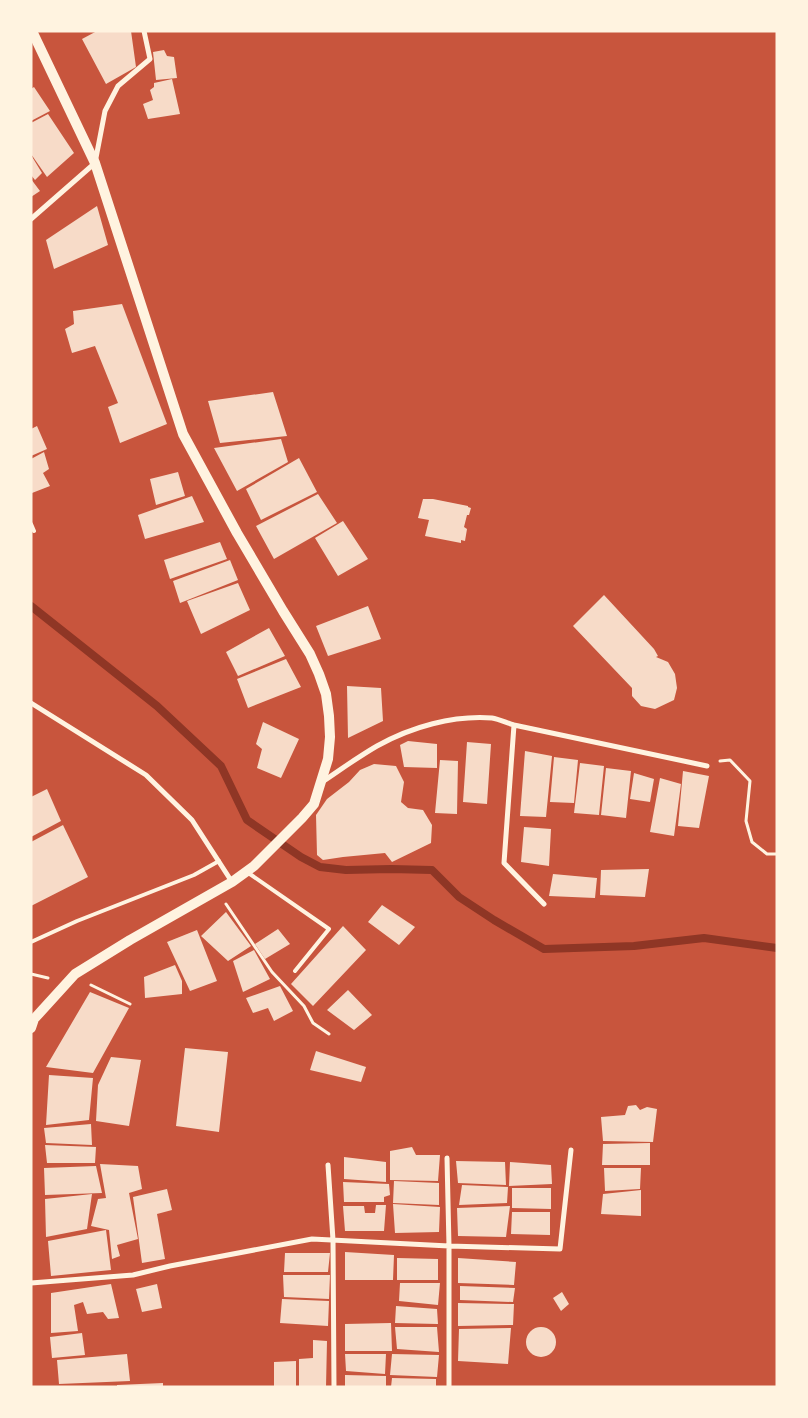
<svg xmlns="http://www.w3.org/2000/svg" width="808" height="1418" viewBox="0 0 808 1418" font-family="Poppins,sans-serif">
<rect width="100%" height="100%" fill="#c8553d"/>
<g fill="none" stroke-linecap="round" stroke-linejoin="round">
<path stroke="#8f3625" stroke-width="8" d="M31 606 157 706 221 766 247 820 301 857 320 867 346 870 391 869 432 870 459 897 494 920 544 949 634 946 704 938 777 948"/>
</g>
<path fill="#f7dbc8" d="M97 31H131L136 67 106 84 82 39Z
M164 50 167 56 174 57 177 78 156 80 153 52Z
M172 79 180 114 148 119 143 104 153 100 150 90 154 87V83Z
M34 87 50 111 31 121V89Z
M48 114 74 153 47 177 31 154V123Z
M31 155 42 173 35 180 31 175Z
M31 179 40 191 31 197Z
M97 206 108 245 54 269 46 240Z
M122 304 167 424 120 443 108 407 118 403 95 346 72 353 65 329 74 324 73 311Z
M273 392 287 436 220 443 208 401Z
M37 426 47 449 31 456V429Z
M281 439 288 462 237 491 214 448Z
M44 452 49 469 43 473 50 486 32 493 31 459Z
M299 458 317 492 261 520 246 489Z
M178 472 185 496 156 505 150 479Z
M318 494 337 523 274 559 256 526Z
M192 496 204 522 145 539 138 515Z
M423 499H433L468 506V507L471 508 469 515H467L464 527 467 529 465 541 461 540V543L425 536 429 520 418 518Z
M343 521 368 559 338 576 315 538Z
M220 542 227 559 170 579 164 560Z
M230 560 238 580 180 603 173 581Z
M238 583 250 610 201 634 187 601Z
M604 595 654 649 658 656 656 657 668 662 675 674 677 688 674 700 655 709 641 706 632 696V688L573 626Z
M368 606 381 639 328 656 316 626Z
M269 628 285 656 238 676 226 652Z
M286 659 301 687 248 708 237 679Z
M347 686 381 688 383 721 348 738Z
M263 722 299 739 281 778 257 768 262 749 256 744Z
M408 741 437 744V768L404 767 400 745Z
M467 742 491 744 487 804 463 802Z
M525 751 552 756 546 817 520 816Z
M554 757 578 760 574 803 550 802Z
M440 760 458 761 457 814 435 813Z
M580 763 604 766 599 815 574 813Z
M374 764 396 766 404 782 401 802 408 808 423 810 432 825 431 843 392 862 385 853 343 857 323 860 317 855 316 815 327 799 349 782 360 770Z
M606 768 631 771 626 818 601 815Z
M683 771 709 776 699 828 678 826Z
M634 773 654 779 650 802 630 799Z
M660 778 681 784 674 836 650 832Z
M47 789 61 821 31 837V797Z
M63 825 88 877 31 906V842Z
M524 827 551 829 549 866 521 862Z
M649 869 645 897 600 895 601 870Z
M553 874 597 878 595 898 549 896Z
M382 905 415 927 399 945 368 922Z
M226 912 251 946 228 961 201 936Z
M343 926 366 950 313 1006 291 984Z
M278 929 290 944 265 959 255 944Z
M197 930 217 981 190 991 167 942Z
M254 950 270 979 243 992 233 961Z
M175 965 182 981V994L145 998 144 977Z
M280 986 293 1011 274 1021 268 1008 253 1013 246 998Z
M348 990 372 1015 354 1030 327 1010Z
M90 992 129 1008 93 1073 46 1067Z
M185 1048 228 1052 219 1132 176 1126Z
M316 1051 366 1067 361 1082 310 1070Z
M111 1057 141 1060 129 1126 96 1121 98 1085Z
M49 1075 93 1078 89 1120 46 1125Z
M636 1105 640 1110 647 1107 657 1109 653 1142 603 1141 601 1117 625 1115 628 1106Z
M91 1124 92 1145 46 1143 44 1128Z
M650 1143V1165H602L603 1144Z
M45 1145 96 1147 95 1163H47Z
M412 1147 416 1155H440L438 1181 390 1180V1151Z
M344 1157 386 1162V1182L344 1179Z
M456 1161 505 1162 506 1185 458 1183Z
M510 1162 551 1165 552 1184 509 1186Z
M100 1164 138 1166 142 1189 129 1193 138 1239 117 1245 120 1256 112 1259 109 1230 91 1226 98 1199 106 1198Z
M96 1166 102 1193 45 1195 44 1168Z
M604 1168H641L640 1189 605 1191Z
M394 1181 439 1183V1205L393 1203Z
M343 1182 389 1184 390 1195 384 1197V1202H344Z
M462 1185 508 1187 507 1203 459 1205Z
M512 1188H551V1209L512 1208Z
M167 1189 172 1210 157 1214 165 1259 142 1263 133 1197Z
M641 1190V1216L601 1214 603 1194Z
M92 1194 87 1229 46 1237 45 1199Z
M393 1204 440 1207 439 1232 395 1233Z
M376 1205H386L384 1231H345L343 1206H364L365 1213H375Z
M510 1206 506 1237 458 1236 457 1208Z
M512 1212H550V1235L511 1234Z
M106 1230 111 1270 51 1276 48 1241Z
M345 1252 394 1255 393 1280H345Z
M285 1253H330L328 1272H284Z
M397 1258 438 1259V1280H397Z
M458 1258 516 1262 514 1285 458 1283Z
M283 1275H330L329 1299 284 1297Z
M400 1283H440L438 1305 399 1301Z
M111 1284 119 1318 108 1319 103 1312 87 1314 83 1302 74 1305 78 1331 51 1333V1293Z
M157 1284 162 1308 142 1312 136 1289Z
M460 1286 515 1288 513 1302 460 1300Z
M562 1292 569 1304 561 1311 553 1298Z
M282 1299 329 1301 328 1326 280 1323Z
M458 1303 514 1304 513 1325 458 1326Z
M396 1306 437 1309 438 1324 395 1323Z
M391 1323 392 1351H345V1324Z
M395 1327H437L439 1352 397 1349Z
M526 1342a15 15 0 1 1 30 0a15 15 0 1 1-30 0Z
M511 1328 508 1364 458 1361 459 1329Z
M82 1333 85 1355 52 1358 50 1337Z
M313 1340 327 1341 326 1387H299V1359L313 1358Z
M127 1354 130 1381 59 1384 57 1360Z
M345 1354H386L385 1374 346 1371Z
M392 1354 439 1355 437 1377 390 1375Z
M296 1361V1387H274V1362Z
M345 1375 386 1376V1387H345Z
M392 1378 436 1379V1387H391Z
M163 1383V1387H117V1385Z"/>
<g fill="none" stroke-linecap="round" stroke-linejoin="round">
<path stroke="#fff3e0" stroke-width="3" d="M720 761 730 760 750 781 746 821 752 842 767 854H777
M226 904 272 972 304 1006 313 1023 329 1034
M31 974 48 978
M91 985 130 1004"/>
<path stroke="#fff3e0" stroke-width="4" d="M31 524 34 531
M247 872 329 929 295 971
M31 942 77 921 194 875 219 861"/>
<path stroke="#fff3e0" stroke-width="5" d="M31 219 95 163 105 111 118 86 150 59 144 31
M31 703 146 775 192 820 232 882
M514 725 504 863 544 904
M322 782C340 770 358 757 377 746 411 727 453 715 492 718 499 719 507 723 514 725L707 766
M447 1158 449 1246V1387
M328 1165 333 1240 334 1387
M31 1283 133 1275 170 1266 312 1239 449 1246 560 1249 571 1150"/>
<path stroke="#fff3e0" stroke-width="10" d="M31 1028 34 1019 75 974 130 940 232 882 254 866 302 818 314 804 328 759 330 737 329 716 326 694 319 674 310 654 283 611 237 533 183 434 95 163 32 31"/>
</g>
<rect width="808" height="1418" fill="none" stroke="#fff3e0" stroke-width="65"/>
</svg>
